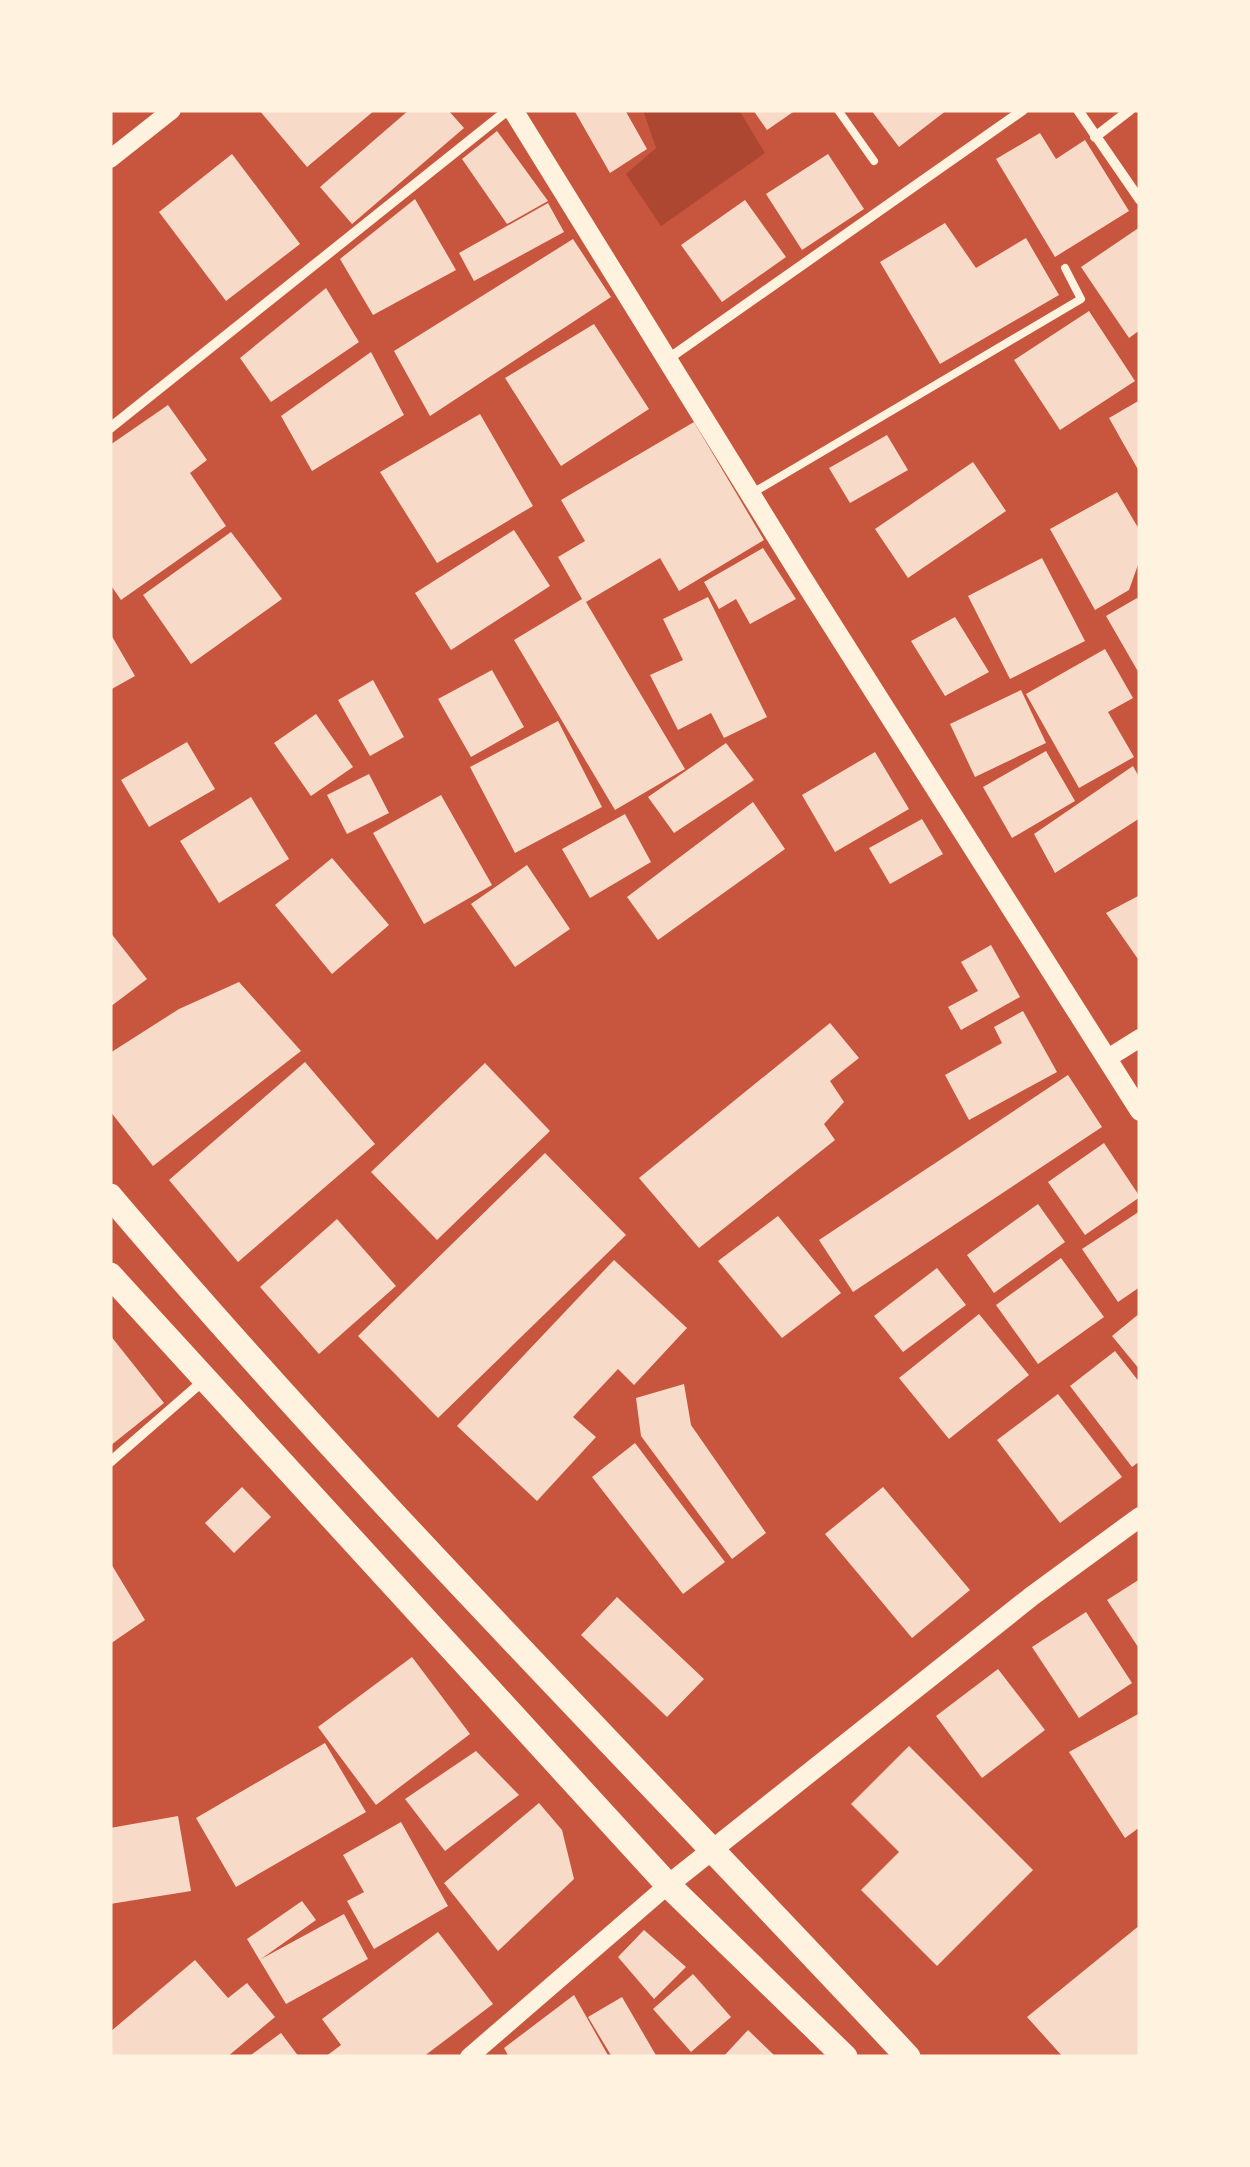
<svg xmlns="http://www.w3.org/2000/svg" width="1250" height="2167" viewBox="0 0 1250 2167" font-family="Lora,serif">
<rect width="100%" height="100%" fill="#c8553d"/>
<path fill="#ae4732" d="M643 110H739L765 153 661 226 626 174 656 148Z"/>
<path fill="#f7dbc8" d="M259 110H375L307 167Z
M409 110H448L464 128 352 224 320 187Z
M574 110H625L647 149 610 173Z
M753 110H796L767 130Z
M871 110H947L899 147Z
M497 131 548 201 507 224 462 159Z
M1040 133 1056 159 1085 140 1129 211 1055 257 996 159Z
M232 154 300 244 226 301 159 212Z
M828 154 864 209 802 250 766 194Z
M415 199 456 270 373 315 340 259Z
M745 200 786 257 722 302 681 245Z
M548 203 564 232 474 281 459 253Z
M945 223 976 268 1026 238 1059 295 940 364 880 262Z
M1140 227V330L1129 338 1081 267Z
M573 239 611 297 430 416 394 351Z
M326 288 359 342 271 402 240 358Z
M1089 311 1135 381 1060 430 1014 360Z
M594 324 649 409 561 466 505 378Z
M371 352 404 415 312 471 281 416Z
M1140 400V473L1109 418Z
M168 405 207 460 190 473 226 526 121 600 110 584V445Z
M480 414 533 506 437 563 380 472Z
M694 422 764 540 679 591 660 558 586 602 685 769 615 810 514 640 582 599 558 557 585 541 561 500Z
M887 435 908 470 850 503 829 468Z
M973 462 1006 511 908 578 875 529Z
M1117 492 1140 531V559L1129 590 1095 610 1050 529Z
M514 530 550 586 451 650 415 593Z
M231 532 282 599 191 664 143 595Z
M763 548 796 599 750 624 736 599 719 609 704 582Z
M1042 558 1085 641 1010 679 968 596Z
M708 597 767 717 724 738 711 713 678 730 650 675 683 660 663 619Z
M1137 598 1140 603V675L1106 616Z
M955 617 989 672 945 696 911 641Z
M110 633 135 676 110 690Z
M1105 649 1133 698 1108 712 1134 757 1079 788 1026 694Z
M492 670 524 727 471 757 438 699Z
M373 680 404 737 370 756 338 700Z
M1021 690 1046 743 975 777 950 724Z
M316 714 353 767 311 796 274 743Z
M558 721 602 807 515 853 470 767Z
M187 742 215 789 149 827 121 780Z
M726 743 754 780 674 833 648 797Z
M1046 751 1075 801 1012 838 983 787Z
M875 752 909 809 835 852 802 795Z
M1133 766 1140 779V818L1055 873 1034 834Z
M369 774 389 813 347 834 327 795Z
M441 795 492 885 424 924 373 833Z
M251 797 289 859 219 903 180 841Z
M753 802 785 849 658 940 627 897Z
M625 814 651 862 590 898 562 849Z
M922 819 943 854 890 884 869 848Z
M332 858 389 925 332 974 275 905Z
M527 865 570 929 515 967 471 904Z
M1140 895V962L1106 913Z
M110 932 147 979 110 1007Z
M991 945 1020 997 961 1030 948 1007 978 991 961 962Z
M239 982 301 1051 153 1166 110 1111V1053L179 1009Z
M1023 1011 1057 1072 969 1120 945 1075 1002 1043 994 1027Z
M830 1023 859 1058 830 1081 844 1102 824 1124 835 1140 699 1248 639 1178Z
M305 1062 375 1144 238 1262 169 1180Z
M485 1063 550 1131 437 1240 371 1172Z
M1068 1075 1102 1127 853 1292 819 1240Z
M1104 1143 1140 1197 1085 1235 1048 1182Z
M545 1153 626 1235 438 1418 358 1336Z
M1038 1204 1065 1242 994 1293 967 1255Z
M1140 1211V1287L1118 1302 1082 1249Z
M778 1216 841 1293 782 1338 718 1261Z
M337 1219 396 1286 319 1354 260 1287Z
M1061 1258 1104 1317 1038 1364 996 1305Z
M614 1260 687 1328 634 1385 618 1369 573 1417 596 1437 537 1501 457 1426Z
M937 1268 966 1305 903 1352 874 1316Z
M1140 1313V1370L1112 1336Z
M979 1314 1029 1375 949 1439 899 1378Z
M110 1335 164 1403 110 1446Z
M1115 1351 1140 1383V1461L1132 1467 1070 1386Z
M684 1384 691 1425 766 1533 732 1559 641 1436 636 1398Z
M1058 1394 1122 1477 1060 1523 997 1440Z
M635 1443 725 1562 683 1594 592 1477Z
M242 1487 271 1517 234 1553 205 1523Z
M883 1487 970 1590 912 1638 825 1534Z
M110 1562 145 1620 110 1644Z
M1140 1579V1650L1107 1600Z
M617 1597 704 1679 667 1717 581 1635Z
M1086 1612 1132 1683 1079 1718 1032 1647Z
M412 1657 470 1734 376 1805 318 1727Z
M998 1669 1045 1730 982 1778 936 1716Z
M1140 1713V1827L1125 1838 1069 1752Z
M325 1743 366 1812 236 1887 196 1818Z
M909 1746 1033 1870 937 1966 861 1890 899 1852 851 1804Z
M476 1751 519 1795 445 1851 405 1799Z
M539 1803 562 1830 574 1879 498 1951 444 1883Z
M178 1816 191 1891 110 1904V1828Z
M401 1822 448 1906 374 1949 347 1901 364 1892 343 1855Z
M302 1901 316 1920 261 1959 344 1914 368 1959 286 2004 247 1939Z
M1140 1925V2057H1063L1027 2017Z
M644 1930 686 1967 654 1999 618 1957Z
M438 1932 493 2004 423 2057H325L341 2045 322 2019Z
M195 1960 228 1998 247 1983 275 2017 227 2057H110V2032Z
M693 1974 731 2017 691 2052 653 2009Z
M574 1995 609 2057H509L504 2048Z
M622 1997 657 2057H612L588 2017Z
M748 2030 776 2057H723Z
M281 2033 299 2057H248Z"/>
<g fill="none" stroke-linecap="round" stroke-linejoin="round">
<path stroke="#fff3e0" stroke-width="8" d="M838 110 874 161
M754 492 1081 299 1065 268"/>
<path stroke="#fff3e0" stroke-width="10" d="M1078 110 1140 200
M1095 137 1130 110
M668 359 1023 110
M110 428 508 110
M110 1462 203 1381"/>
<path stroke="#fff3e0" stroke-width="18" d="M110 159 172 110
M1108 1058 1140 1038
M469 2057 668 1885"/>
<path stroke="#fff3e0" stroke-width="20" d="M513 110 801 576 1140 1111
M668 1885 1032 1596 1140 1517"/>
<path stroke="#fff3e0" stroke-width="25" d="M110 1196C363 1494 641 1771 908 2057
M110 1275 668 1885 845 2057"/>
</g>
<rect width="1250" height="2167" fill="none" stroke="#fff3e0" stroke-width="225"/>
</svg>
